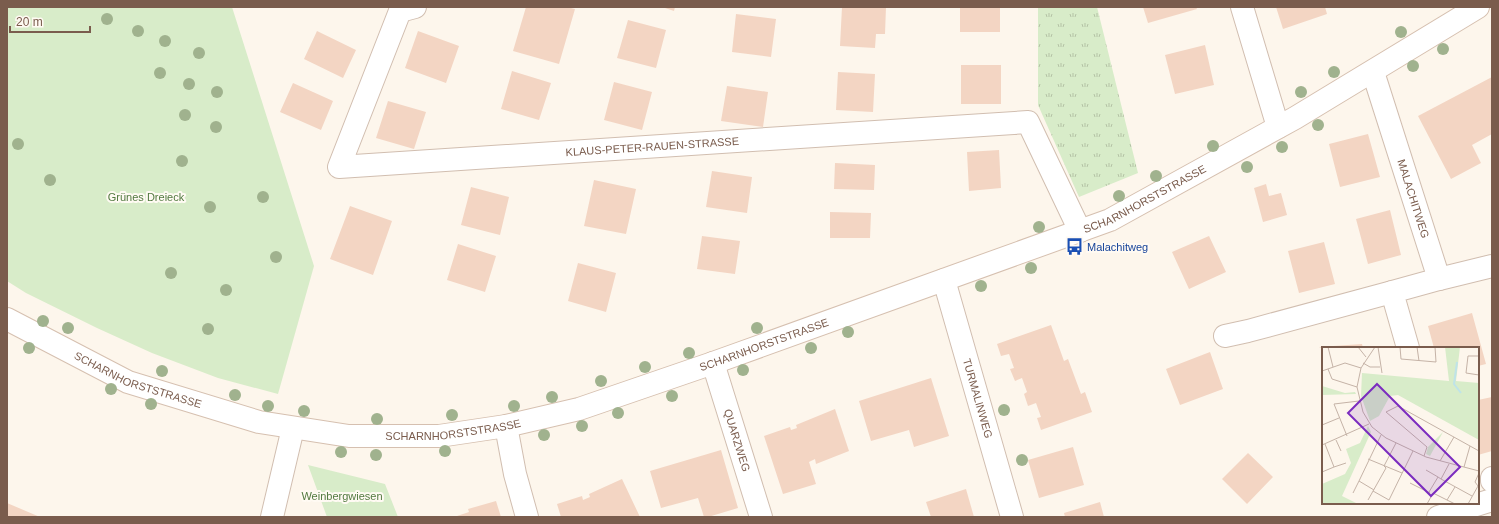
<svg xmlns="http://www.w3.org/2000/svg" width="1499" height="524" viewBox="0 0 1499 524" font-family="Arial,sans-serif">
<defs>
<pattern id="grass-tufts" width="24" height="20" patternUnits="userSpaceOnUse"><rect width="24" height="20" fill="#d8ecc9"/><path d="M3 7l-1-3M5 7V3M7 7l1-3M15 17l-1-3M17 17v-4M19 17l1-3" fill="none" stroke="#b4c2a5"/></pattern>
</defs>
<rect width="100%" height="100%" fill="#fdf6ec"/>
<path fill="url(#grass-tufts)" d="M1038 7H1097L1138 173 1079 197 1038 105Z"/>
<path fill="#d8ecc9" d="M7 7H232L314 266 278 394 218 378 152 353 97 328 26 293 7 281Z
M308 465 385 484 398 517H327Z"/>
<path fill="#f3d5c3" d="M526 7H567L575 9 559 64 513 51Z
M662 7H675L674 11Z
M842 7H886L885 34H876L875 48 840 46Z
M960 7H1000V32H960Z
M1143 7H1196L1197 9 1148 23Z
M1276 7H1325L1327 14 1283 29Z
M736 14 776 19 771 57 732 52Z
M628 20 666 30 656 68 617 58Z
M317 31 356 50 343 78 304 59Z
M418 31 459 46 446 83 405 68Z
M1205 45 1214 85 1175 94 1165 55Z
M961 65H1001V104H961Z
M512 71 551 83 539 120 501 109Z
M838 72 875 74 873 112 836 110Z
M1492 77V134L1472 145 1481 163 1451 179 1418 116Z
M614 82 652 92 642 130 604 120Z
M293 83 333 101 321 130 280 112Z
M727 86 768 92 763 127 721 121Z
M388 101 426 112 414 149 376 138Z
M1368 134 1380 177 1340 187 1329 144Z
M999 150 1001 188 969 191 967 152Z
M835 163 875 165 874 190 834 189Z
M712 171 752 177 747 213 706 207Z
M594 180 636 189 626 234 584 226Z
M1266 184 1269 196 1281 193 1287 215 1263 222 1254 188Z
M471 187 509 197 500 235 461 225Z
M350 206 392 221 373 275 330 259Z
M1390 210 1401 255 1368 264 1356 219Z
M830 212 871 213 870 238H830Z
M702 236 740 241 735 274 697 269Z
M1209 236 1226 272 1189 289 1172 252Z
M1324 242 1335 284 1299 293 1288 251Z
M458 244 496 256 485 292 447 280Z
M578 263 616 273 606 312 568 301Z
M1472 313 1486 364 1478 366V348H1434L1428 326Z
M1051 325 1064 361 1068 359 1081 394 1085 392 1092 412 1041 430 1037 418 1041 417 1036 403 1028 406 1024 394 1027 392 1022 378 1015 381 1010 369 1014 368 1009 354 1001 356 997 344Z
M1362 344 1363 348H1323V365H1322L1321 348 1319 347Z
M1210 352 1223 389 1180 405 1166 369Z
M931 378 949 436 914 447 909 430 871 441 859 401Z
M1492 397V451L1478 455V400Z
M835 409 849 451 816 464 815 459 809 462 816 484 783 494 764 436 790 427 791 430 797 428 796 425Z
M1073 447 1084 485 1039 498 1028 460Z
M721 450 738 508 708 517H704L698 498 661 508 650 471Z
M1248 453 1273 477 1247 504 1222 479Z
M622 479 640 517H561L557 504 582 496 583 500 590 497 589 494Z
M966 489 974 517H931L926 502Z
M496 501 501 517H454L469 512 468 509Z
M1100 502 1104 517H1065L1064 513Z
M7 503 40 517H7Z"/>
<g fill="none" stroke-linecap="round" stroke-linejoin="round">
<defs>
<g id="street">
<path id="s1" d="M415 7 400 11 339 167 1028 122 1080 231"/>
<path d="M1242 7 1278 127"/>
<path id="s2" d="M1373 72 1439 279 1392 292 1408 348"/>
<path d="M1439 279 1492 266"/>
<path id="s3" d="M944 280 1012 517"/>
<path d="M1225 336 1248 331 1392 292"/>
<path id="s4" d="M713 363 761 517"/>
<path d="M506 426 515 474 527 517"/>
<path d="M1492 478V481"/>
<path d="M272 517 293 428"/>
<path d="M1438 517 1492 500"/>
</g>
<g id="secondary">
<path id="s5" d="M7 319 128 382 259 422 349 436H439L506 426 579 409 713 363 1110 220 1295 118 1478 7"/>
</g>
</defs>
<use href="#street" stroke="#d1beb0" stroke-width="24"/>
<use href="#secondary" stroke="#d6c0b0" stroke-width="24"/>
<use href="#street" stroke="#fff" stroke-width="22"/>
<use href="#secondary" stroke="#fff" stroke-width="22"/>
</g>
<g fill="#a0b28e">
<circle cx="107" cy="19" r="6"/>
<circle cx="138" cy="31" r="6"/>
<circle cx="1401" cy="32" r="6"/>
<circle cx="165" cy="41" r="6"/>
<circle cx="1443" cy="49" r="6"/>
<circle cx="199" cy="53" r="6"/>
<circle cx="1413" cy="66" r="6"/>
<circle cx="1334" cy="72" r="6"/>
<circle cx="160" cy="73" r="6"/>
<circle cx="189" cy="84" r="6"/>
<circle cx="217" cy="92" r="6"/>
<circle cx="1301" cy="92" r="6"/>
<circle cx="185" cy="115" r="6"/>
<circle cx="1318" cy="125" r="6"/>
<circle cx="216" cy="127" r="6"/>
<circle cx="18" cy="144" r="6"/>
<circle cx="1213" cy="146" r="6"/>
<circle cx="1282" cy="147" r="6"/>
<circle cx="182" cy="161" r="6"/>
<circle cx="1247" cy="167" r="6"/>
<circle cx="1156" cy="176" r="6"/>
<circle cx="50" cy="180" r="6"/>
<circle cx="1119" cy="196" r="6"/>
<circle cx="263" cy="197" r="6"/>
<circle cx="210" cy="207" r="6"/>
<circle cx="1039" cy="227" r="6"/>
<circle cx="276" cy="257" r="6"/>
<circle cx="1031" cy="268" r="6"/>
<circle cx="171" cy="273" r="6"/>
<circle cx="981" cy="286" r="6"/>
<circle cx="226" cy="290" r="6"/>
<circle cx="43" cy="321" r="6"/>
<circle cx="68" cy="328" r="6"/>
<circle cx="757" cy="328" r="6"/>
<circle cx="208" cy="329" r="6"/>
<circle cx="848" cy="332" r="6"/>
<circle cx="29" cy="348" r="6"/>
<circle cx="811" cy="348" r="6"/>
<circle cx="689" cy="353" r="6"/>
<circle cx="645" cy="367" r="6"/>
<circle cx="743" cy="370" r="6"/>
<circle cx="162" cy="371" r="6"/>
<circle cx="601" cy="381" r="6"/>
<circle cx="111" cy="389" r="6"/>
<circle cx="235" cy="395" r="6"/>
<circle cx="672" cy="396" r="6"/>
<circle cx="552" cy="397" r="6"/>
<circle cx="151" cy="404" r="6"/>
<circle cx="268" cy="406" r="6"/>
<circle cx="514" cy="406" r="6"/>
<circle cx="1004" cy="410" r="6"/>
<circle cx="304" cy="411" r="6"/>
<circle cx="618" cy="413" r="6"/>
<circle cx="452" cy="415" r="6"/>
<circle cx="377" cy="419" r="6"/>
<circle cx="582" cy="426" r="6"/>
<circle cx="544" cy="435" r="6"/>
<circle cx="445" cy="451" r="6"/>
<circle cx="341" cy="452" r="6"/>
<circle cx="376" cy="455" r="6"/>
<circle cx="1022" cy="460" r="6"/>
</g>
<defs>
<symbol id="bus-bare" viewBox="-9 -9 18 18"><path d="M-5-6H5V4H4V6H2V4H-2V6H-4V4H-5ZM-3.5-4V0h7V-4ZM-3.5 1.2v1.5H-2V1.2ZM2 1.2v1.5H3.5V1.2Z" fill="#1a4fb4" stroke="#fffaf3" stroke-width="2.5" paint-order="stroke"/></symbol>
</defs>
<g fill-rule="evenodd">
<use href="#bus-bare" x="1062" y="234" width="25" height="25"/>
</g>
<g text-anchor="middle" stroke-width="4" stroke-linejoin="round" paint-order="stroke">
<g font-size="11" fill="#7a5c4d" stroke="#fffaf3">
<text dy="4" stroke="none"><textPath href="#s1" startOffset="497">KLAUS-PETER-RAUEN-STRASSE</textPath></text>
<text dy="4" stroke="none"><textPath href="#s5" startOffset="1201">SCHARNHORSTSTRASSE</textPath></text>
<text dy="4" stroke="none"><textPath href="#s2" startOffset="133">MALACHITWEG</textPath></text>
<text dy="4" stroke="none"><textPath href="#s5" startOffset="793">SCHARNHORSTSTRASSE</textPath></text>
<text dy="4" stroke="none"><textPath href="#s5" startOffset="145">SCHARNHORSTSTRASSE</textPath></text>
<text dy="4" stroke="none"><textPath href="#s3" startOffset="123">TURMALINWEG</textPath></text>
<text dy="4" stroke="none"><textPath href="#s5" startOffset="469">SCHARNHORSTSTRASSE</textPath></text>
<text dy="4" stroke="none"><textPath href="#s4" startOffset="81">QUARZWEG</textPath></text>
</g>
<g font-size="11" fill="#537a41" stroke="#fffaf3">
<text x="146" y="201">Grünes Dreieck</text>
<text x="342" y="500">Weinbergwiesen</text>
</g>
<g font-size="11" fill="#164399" stroke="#fffaf3" text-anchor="start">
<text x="1087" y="251">Malachitweg</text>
</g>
</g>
<g transform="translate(1322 347)">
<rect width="157" height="157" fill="#fdf6ec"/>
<path d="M121 85 108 109 104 107 106 100Z" fill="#d8ecc9"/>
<path d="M123 0H138L134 34 157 36V93L76 48 68 49 57 69 48 74 39 49 40 26 127 34ZM0 39 23 46 33 45 34 47 0 48ZM46 79 49 85 20 149 36 157H0V137L23 127 29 116 24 102 38 96Z" fill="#d8ecc9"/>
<path fill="none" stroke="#bfe3e8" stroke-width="2" d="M135 15 132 37 139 46"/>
<path fill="none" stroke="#c5b3a7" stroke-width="1" d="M6 0 11 20M36 0 44 10M53 0 39 21 35 40 41 65 50 80 64 91 104 110 157 124M56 0 60 26M78 0 79 12 114 15 113 0M95 0 97 14M157 9H146L144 26 157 28M41 16 48 20H58M6 22 10 32 35 40M0 24 23 16 39 21M0 78 17 71M25 89 12 57 37 54M14 93 19 104M0 98 47 77M102 109 105 100 64 65 76 59 157 104M46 112 80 126M118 114 132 90M12 120 24 116M142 120 148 99M104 123 116 130M0 125 12 120 3 97M119 132 150 149M88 136 108 146M52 143 37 134 59 88M51 144 67 153 91 104M107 145 116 130 119 132 127 117M31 146 37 134M46 153 64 121 62 119 74 96M125 153 133 140M105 157 111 146 133 157M146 157 156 139 153 135 157 126"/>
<path fill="#7b2cbf" fill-opacity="0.15" stroke="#7b2cbf" stroke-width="2" d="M55 37 138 120 109 149 26 66Z"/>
<rect width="157" height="157" fill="none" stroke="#7a5c4d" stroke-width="2"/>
</g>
<rect width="1499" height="524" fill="none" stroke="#7a5c4d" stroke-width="16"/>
<path d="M10 26v6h80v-6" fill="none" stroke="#7a5c4d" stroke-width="2"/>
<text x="16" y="26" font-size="12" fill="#7a5c4d" stroke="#fffaf3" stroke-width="3" paint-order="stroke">20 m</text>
</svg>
